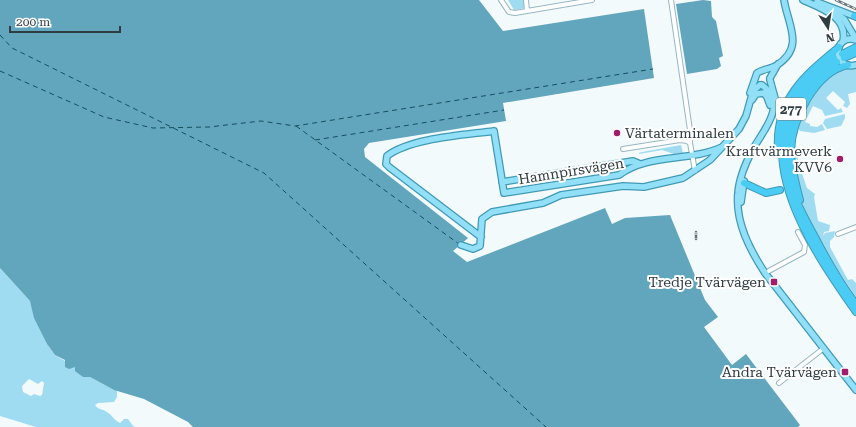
<svg xmlns="http://www.w3.org/2000/svg" width="856" height="427" viewBox="0 0 856 427" font-family="'Roboto Serif',serif">
<rect width="100%" height="100%" fill="#f3fafc"/>
<path fill="#9fdbf1" fill-rule="evenodd" d="M508 0H524L525 8 514 10Z
M856 68V92L848 94 850 104 847 108 843 106 845 102 833 91 826 98 838 110 841 108 843 112 825 116 822 110 813 106 805 122 810 124V126L817 127 822 124 825 130 814 133 800 131 798 128C805 110 820 80 838 72 844 69 850 69 856 68Z
M845 114V118L841 126 827 129 823 123 825 119Z
M681 145 683 153 674 154 662 150 639 154V153L642 152Z
M795 146 800 168 807 188 815 194 814 197 818 221 830 225 829 231 824 232 823 236 825 233 835 231 834 237 830 241V247L848 280 852 279 856 283V297C837 269 802 221 799 186 798 177 798 169 797 159H795Z
M0 268 30 301 47 344 55 355 75 367 83 377H90L114 390H117V397L114 402 98 403 95 405C98 410 103 409 107 412 112 415 114 420 120 423L124 419H128L133 426 136 427H36L0 416ZM29 379 38 384 42 381 44 383 42 395 40 396 34 394 31 396 23 392 22 386Z"/>
<path fill="#62a6be" d="M0 0H479L503 31 644 9 654 78 503 103 506 121 369 143 364 149 365 157 468 238 453 251 467 262 605 208 612 224 625 218 670 215 705 300 718 317 704 327 732 365 746 354 800 425 798 427H193L188 422 144 399 114 390 90 377H83L75 371V367L69 369 65 367V360L55 355 47 344 34 318 30 301 0 268Z
M703 0 711 1 712 17 716 21 723 56 719 58 721 66 717 69 687 74 676 4Z"/>
<g fill="none" stroke-linecap="round" stroke-linejoin="round">
<path stroke="#154f60" stroke-width="1" stroke-dasharray="5 4" stroke-linecap="butt" d="M0 35 12 48 264 173 546 427
M0 71 104 117 153 128 209 127 261 121 295 126 653 69
M296 126 459 244
M315 140 504 110"/>
<defs>
<path id="minor" d="M501 0 509 12 515 13 592 0
M526 0 527 11
M671 0 690 130V143L695 171
M623 149 680 140 687 141 690 143
M838 234 856 227
M765 273 804 252 805 245 798 232
M779 383 824 348"/>
<path id="major" d="M803 0C821 8 848 17 843 41
M817 2 854 16
M829 9 844 19 856 39
M856 40C832 33 832 71 856 65
M770 78 778 64
M770 80 776 102
M762 85C788 105 764 129 753 149 746 162 739 179 738 193 735 222 750 250 765 273L856 390
M750 93 757 73C763 69 771 69 777 65 805 47 788 25 784 0
M752 100 756 94 764 93 767 97 770 105
M502 182 633 161 640 164
M741 202 744 181
M481 237 389 167 386 164 387 156C410 138 465 135 494 131L504 193 619 175C648 153 690 162 722 147
M461 245 473 249 480 246 482 219 492 212 543 203 561 195 623 186 644 187 683 178 710 160 739 129 746 116 753 91 760 85"/>
<path id="highway" d="M854 16 856 17
M842 54 856 47
M834 58C732 129 802 236 856 312
M844 58 856 53
M837 62C800 88 779 130 789 175 793 197 804 217 815 237 827 260 840 283 856 304
M778 149C775 99 805 75 839 47
M744 183 766 193 780 190
M800 200C796 184 791 167 791 151 792 120 815 72 848 65"/>
</defs>
<use href="#minor" stroke="#97b7c3" stroke-width="6"/>
<use href="#major" stroke="#419ab5" stroke-width="8"/>
<use href="#highway" stroke="#419ab5" stroke-width="8"/>
<use href="#minor" stroke="#fff" stroke-width="4"/>
<use href="#major" stroke="#92e0f8" stroke-width="5.5"/>
<use href="#highway" stroke="#4accf4" stroke-width="6"/>
<defs>
<path id="rail" d="M836 0 856 9
M696 232V239"/>
</defs>
<use href="#rail" stroke="#687378" stroke-width="2.5"/>
<use href="#rail" stroke="#fff" stroke-width="1" stroke-dasharray="3" stroke-linecap="butt"/>
</g>
<g fill="#a21d69" stroke="#fff" stroke-width="1.5">
<circle cx="617" cy="133" r="4"/>
<circle cx="840" cy="159" r="4"/>
<rect x="770" y="278" width="8" height="8" rx="2"/>
<rect x="841" y="368" width="8" height="8" rx="2"/>
</g>
<g text-anchor="middle" stroke-width="4" stroke-linejoin="round" paint-order="stroke">
<rect fill="#fff" stroke="#6d767a" stroke-width="1" x="776" y="98" width="30" height="22" rx="3"/>
<g font-size="13" font-weight="bold" fill="#2f3c41">
<text x="791" y="114">277</text>
</g>
<g font-size="14" fill="#2f3c41" stroke="#fff" text-anchor="end">
<text x="625" y="138" text-anchor="start">Värtaterminalen</text>
<text x="832" y="156">Kraftvärmeverk<tspan x="832" dy="16">KVV6</tspan></text>
<text x="766" y="287">Tredje Tvärvägen</text>
<text x="837" y="377">Andra Tvärvägen</text>
</g>
<g font-size="14" fill="#2f3c41" stroke="#fff">
<text transform="translate(571 171) rotate(-9)" y="5">Hamnpirsvägen</text>
</g>
</g>
<g transform="translate(828 28) rotate(168)" stroke="#ffffff" stroke-width="3" paint-order="stroke">
<path d="M0-3L7 15L0 10L-7 15Z" fill="#2f3c41"/>
<text y="-6" font-size="11" font-weight="bold" text-anchor="middle" fill="#2f3c41">N</text>
</g>
<path d="M10 26v6h110v-6" fill="none" stroke="#2f3c41" stroke-width="2"/>
<text x="16" y="26" font-size="12" fill="#2f3c41" stroke="#ffffff" stroke-width="3" paint-order="stroke">200 m</text>
</svg>
